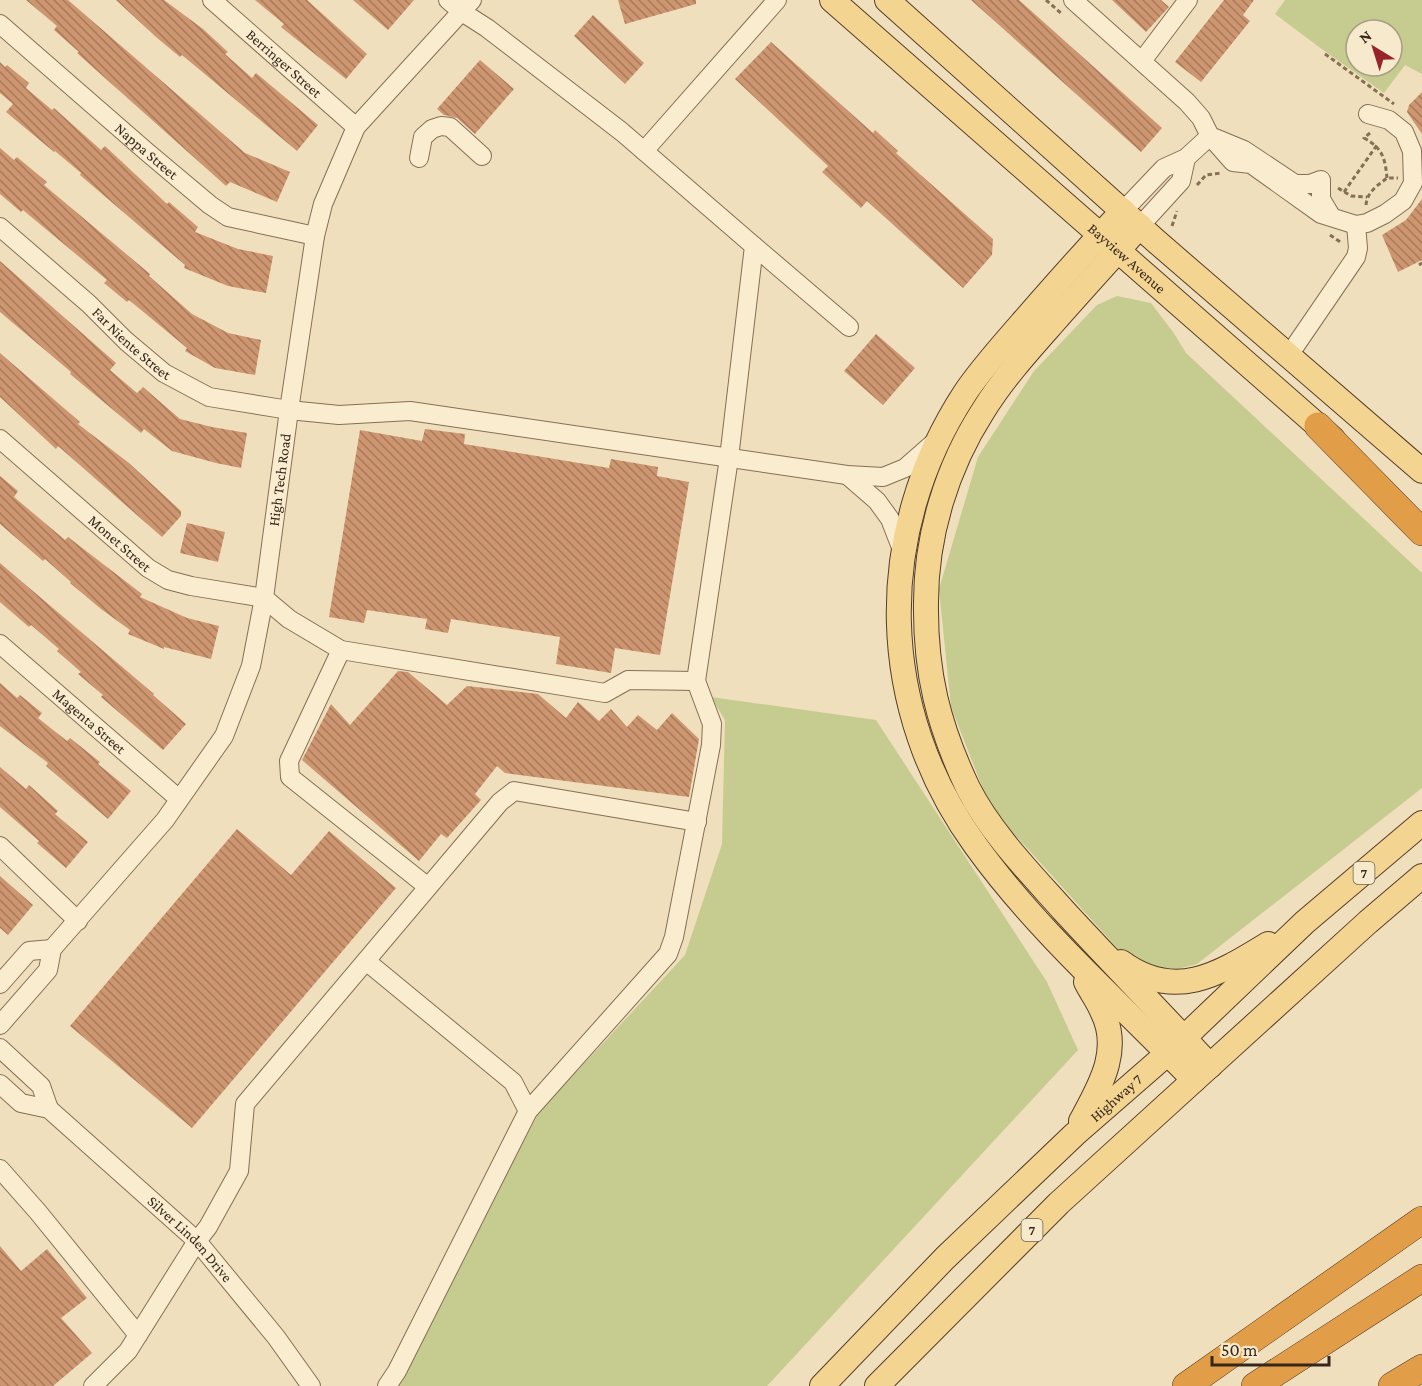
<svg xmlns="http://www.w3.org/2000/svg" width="1422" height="1386" viewBox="0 0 1422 1386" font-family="'Crimson Pro',serif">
<defs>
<pattern id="building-back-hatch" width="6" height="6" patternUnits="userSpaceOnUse" patternTransform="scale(1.5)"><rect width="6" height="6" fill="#ce9670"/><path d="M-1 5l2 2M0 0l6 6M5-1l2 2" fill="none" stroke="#a87a5b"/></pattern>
</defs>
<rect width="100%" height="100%" fill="#efdfbc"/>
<path fill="#c6cc90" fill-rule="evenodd" d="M1285 0H1422V74L1405 65 1384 93 1319 47 1275 14ZM1356 30H1392V66H1356Z
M1117 296 1151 303 1173 332 1186 353 1422 573V788L1197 964 1162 973 1118 949 990 807 951 707 939 589 978 457 1034 371 1097 305Z
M711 697 876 720 1047 982 1078 1050 767 1386H396L539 1112 685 955 722 844 725 720Z"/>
<path fill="url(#building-back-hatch)" d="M26 0H68L245 153 290 172 277 202 230 182 226 186 77 53 79 52 54 30 57 26Z
M116 0H164L203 29 228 52 225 54 252 78 256 73 318 125 297 151 182 55 180 57 156 37Z
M255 0H307L367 54 346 79 281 27 284 24Z
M353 0H414L388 30Z
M618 0H696V4L625 24Z
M971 0H1019L1162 128 1141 152Z
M1112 0H1161L1169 7 1146 32Z
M1224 0H1254L1243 15 1250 21 1201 82 1175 62Z
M593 15 644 63 625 84 574 36Z
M771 42 873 133 875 130 898 151 896 153 993 239 992 255 963 288 867 201 861 208 822 172 828 166 735 79Z
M480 60 514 89 475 134 457 118 444 115 437 109Z
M0 62 5 67 7 65 29 83 26 88 52 110 54 108 101 150 105 146 167 204 169 202 198 227 195 232 238 249 273 256 266 293 228 286 184 268 185 265 80 175 81 173 55 151 54 152 6 112 13 104 0 93Z
M1422 92V134L1407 112 1409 105Z
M0 148 14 160 17 157 47 182 44 185 150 274 149 276 192 314 228 333 261 340 255 375 215 368 185 351 187 348 129 300 127 302 104 283 107 280 23 210 21 212 0 194Z
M1422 199V260L1398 272 1382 235 1406 220Z
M0 261 116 363 110 370 137 393 143 387 180 419 212 427 247 433 241 468 216 463 172 451 144 429 141 433 94 394 70 374 71 372 0 312Z
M876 334 915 368 883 405 844 371Z
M0 353 80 422 78 424 129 463 181 511V516L162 537 58 446 56 449 0 397Z
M425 429 465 434 464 444 609 468 611 459 658 467 657 476 689 482 660 655 615 648 611 673 556 664 560 637 451 619 448 633 425 629 427 619 367 610 364 623 329 617 360 430 422 441Z
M0 476 18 491 14 497 65 540 68 537 142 594 140 597 187 618 219 626 211 659 164 647V649L128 634 130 630 101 609 70 583 71 582 45 559 43 561 0 524Z
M187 523 225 532 218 562 180 553Z
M0 563 154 694 153 695 186 724 163 750 101 697 103 695 78 674 81 672 57 651 59 649 31 625 29 627 0 602Z
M398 671 408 672 447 705 467 686 538 694 566 718 578 702 599 721 611 709 627 727 638 715 657 730 672 713 699 739 689 797 505 773 497 766 475 794 481 800 447 838 441 834 419 861 302 760 331 704 350 725Z
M0 683 17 698 20 695 42 713 38 718 67 741 70 738 100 762 98 764 131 791 108 819 46 766 48 763 0 726Z
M0 767 26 789 29 785 58 811 55 814 88 842 66 868 37 843 39 841 0 807Z
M237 829 291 875 329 831 396 888 192 1128 70 1026Z
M0 876 33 905 8 935 0 928Z
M0 1246 21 1271 47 1249 87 1298 61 1318 92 1353 53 1386H0Z"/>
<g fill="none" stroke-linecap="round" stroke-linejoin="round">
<defs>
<g id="minor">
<path id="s1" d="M212 0 356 127"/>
<path d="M1073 0 1187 102 1201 118 1210 136 1233 162 1251 164 1321 214 1356 225 1367 223 1385 214 1403 201 1413 183 1412 151 1404 132 1389 120 1368 114"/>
<path id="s2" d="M0 24 147 152 210 205 228 217 315 236"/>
<path d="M1142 61 1188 0"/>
<path d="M1215 138 1244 150 1295 184H1310L1321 180V199L1331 216"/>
<path d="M644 151 777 0"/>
<path d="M419 158 423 137 432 129 441 126 450 127 482 156"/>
<path d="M1123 211 1164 168 1186 158 1210 136"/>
<path d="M1140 226 1181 181 1186 158"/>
<path id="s3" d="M0 227 89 304 126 341 164 373 209 397 289 410 339 415 410 411 847 475 883 477 905 468 938 439"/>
<path d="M754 246 849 327"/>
<path d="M1289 355 1356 257 1358 248 1356 225"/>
<path id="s4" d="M0 439 148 568 168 580 191 586 264 598 289 619 341 650 605 693 628 680 696 681"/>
<path d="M847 475 877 501 890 519 902 550"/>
<path id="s5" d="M0 644 179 799"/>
<path d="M341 650 289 761 290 777 428 887"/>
<path d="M0 846 78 921"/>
<path d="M366 961 513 1082 528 1111"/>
<path d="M0 984 29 951 52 949"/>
<path id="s6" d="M0 1025 48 970 52 949 165 820 224 736 251 666 264 598 289 410 315 236 323 204 356 127 472 0"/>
<path d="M0 1048 41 1086 49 1109"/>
<path id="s7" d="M0 1084 21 1103 49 1109 197 1241 276 1337 311 1386"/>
<path d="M0 1169 38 1212 138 1335"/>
<path d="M93 1386 128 1351 197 1241 208 1227 239 1171 245 1104 500 802 514 791 697 822"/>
<path d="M387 1386 397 1371 528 1111 668 954 674 937 711 745 712 724 696 681 729 458 754 246 622 132 487 28 462 12 448 0"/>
</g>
<g id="major">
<path id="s8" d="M832 0 1333 439"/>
<path d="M887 0 1157 242 1422 471"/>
<path d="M1123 211C1088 247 1055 285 1021 324 1002 346 981 369 965 393 873 534 877 710 976 846 1038 932 1121 1004 1194 1080"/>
<path d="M1140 226C1111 258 1081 291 1052 324 1028 351 1002 380 983 411 947 467 926 535 926 602 925 672 938 725 968 788 990 832 1031 874 1064 911 1112 963 1162 1014 1210 1066"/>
<path d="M1121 962C1175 1002 1219 974 1268 944"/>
<path d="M1081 1121C1100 1086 1122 1050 1102 1011 1098 1001 1091 992 1086 982"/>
<path id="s9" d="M822 1386 945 1258 1075 1134 1168 1053 1305 922 1422 823"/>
<path d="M877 1386 1059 1203 1368 922 1422 876"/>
</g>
<path id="highway" d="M1318 426 1422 532
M1186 1386 1422 1220
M1255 1386 1422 1278
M1392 1386 1422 1368"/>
</defs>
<use href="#minor" stroke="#866f55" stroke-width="20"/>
<use href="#major" stroke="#533d2a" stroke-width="26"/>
<use href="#highway" stroke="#533d2a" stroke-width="28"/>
<path stroke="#866f55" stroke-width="3" stroke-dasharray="4.5 3" stroke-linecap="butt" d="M1046 0 1062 14
M1325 54 1394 104
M1370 133 1364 138C1382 148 1385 157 1387 178
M1197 185 1206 175 1222 173
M1338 188 1351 196 1367 197
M1344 192 1377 145
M1366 205C1367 192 1378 185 1387 178H1398
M1172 226 1177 211
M1330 235 1342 243
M1419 265 1422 263"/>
<use href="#minor" stroke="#faeccf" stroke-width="18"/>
<use href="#major" stroke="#f4d491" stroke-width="24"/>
<use href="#highway" stroke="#e29d48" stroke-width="27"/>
</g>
<g text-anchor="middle" stroke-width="5" stroke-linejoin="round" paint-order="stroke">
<g fill="#f6e9cc" stroke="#6f6150" stroke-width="1.5">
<rect x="1353.5" y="862" width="21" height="22" rx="4.5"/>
<rect x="1021.5" y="1219" width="21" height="22" rx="4.5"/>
</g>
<g font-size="14" font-weight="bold" fill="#35271b">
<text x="1364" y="878">7</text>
<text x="1032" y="1235">7</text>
</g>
<g font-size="15" fill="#35271b" stroke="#f6e9cc">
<text dy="5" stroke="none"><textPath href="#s1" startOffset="96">Berringer Street</textPath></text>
<text dy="5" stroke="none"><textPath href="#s2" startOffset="194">Nappa Street</textPath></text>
<text dy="5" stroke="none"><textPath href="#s8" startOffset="392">Bayview Avenue</textPath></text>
<text dy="5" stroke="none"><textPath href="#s3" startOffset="176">Far Niente Street</textPath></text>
<text dy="5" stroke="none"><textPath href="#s6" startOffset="632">High Tech Road</textPath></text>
<text dy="5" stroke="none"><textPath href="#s4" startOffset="159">Monet Street</textPath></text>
<text dy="5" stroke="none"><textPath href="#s5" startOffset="118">Magenta Street</textPath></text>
<text dy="5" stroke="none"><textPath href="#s9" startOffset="412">Highway 7</textPath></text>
<text dy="5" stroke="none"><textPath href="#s7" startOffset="249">Silver Linden Drive</textPath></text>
</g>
</g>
<g transform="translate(1374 48) rotate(322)"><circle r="28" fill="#f6e9cc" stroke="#a99b85" stroke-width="1.5"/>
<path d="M0-4.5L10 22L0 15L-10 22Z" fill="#972426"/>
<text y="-9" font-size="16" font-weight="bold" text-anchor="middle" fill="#35271b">N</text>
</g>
<path d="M1212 1356v9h117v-9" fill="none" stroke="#35271b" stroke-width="3"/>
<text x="1221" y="1356" font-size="18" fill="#35271b" stroke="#f6e9cc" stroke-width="4.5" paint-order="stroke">50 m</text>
</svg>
